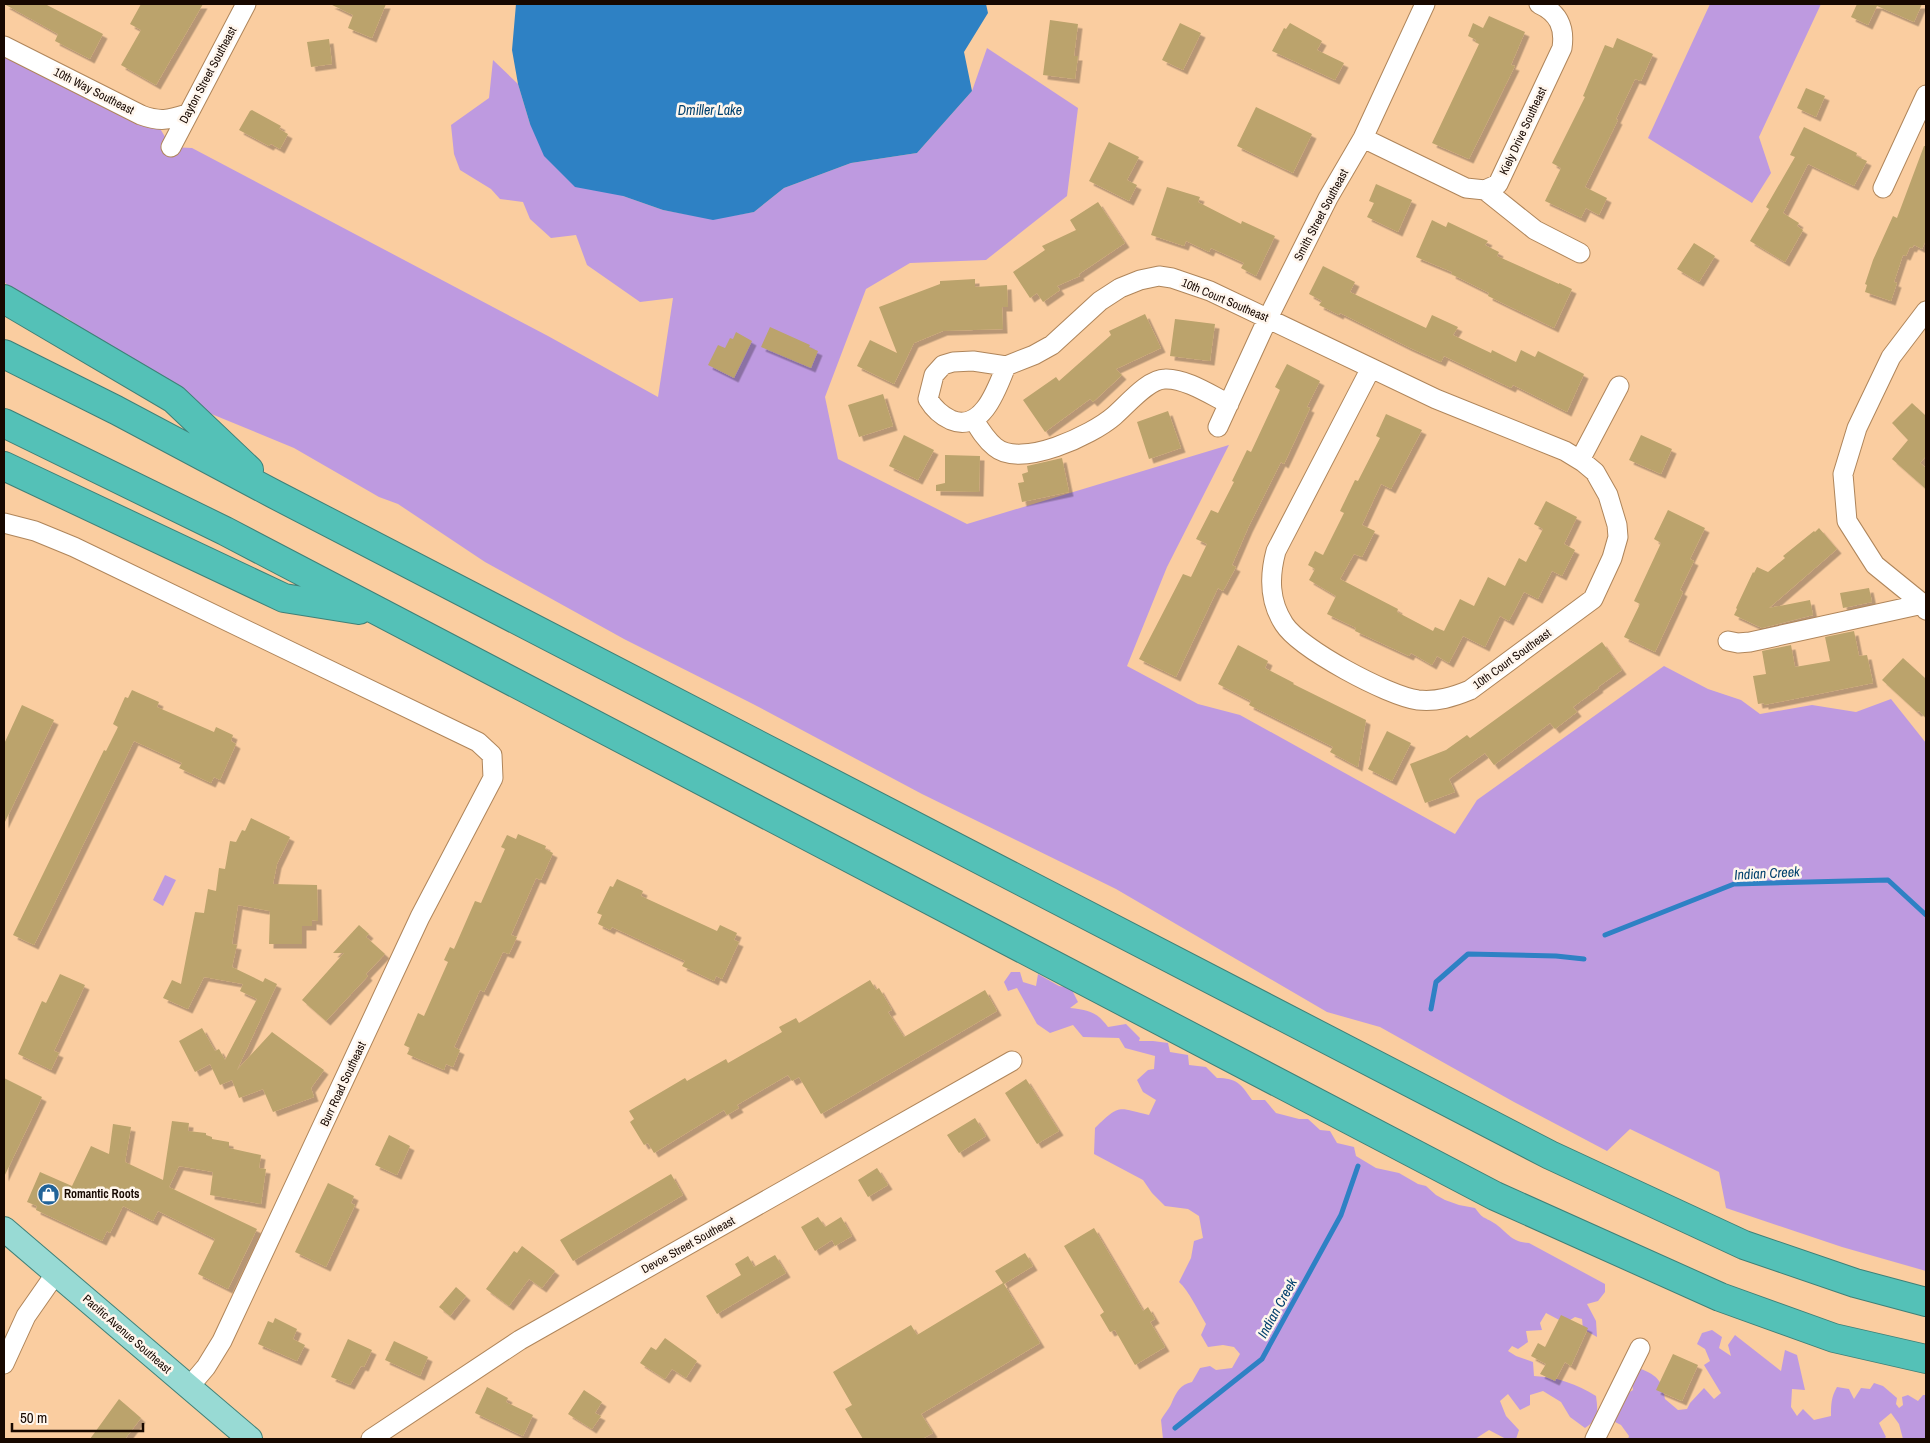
<svg xmlns="http://www.w3.org/2000/svg" width="1930" height="1443" viewBox="0 0 1930 1443" font-family="'Archivo Narrow',sans-serif">
<defs>
<filter id="shadow"><feDropShadow dx="4.5" dy="4.5" stdDeviation="0" flood-color="#0004"/></filter>
</defs>
<rect width="100%" height="100%" fill="#facda0"/>
<path fill="#be9ae0" d="M1710 4H1821L1759 137 1771 173 1752 203 1648 138Z
M4 45 155 120 171 147 192 148 548 336 658 397 673 298 640 302 587 265 576 235 551 238 530 219 523 202 500 199 491 189 460 170 454 154 451 125 489 98 493 60 518 84 530 124 623 196 663 210 713 219 754 212 784 188 851 163 917 153 972 91 987 48 1078 108 1067 196 986 260 910 263 866 289 825 397 838 459 967 524 1229 445 1167 567 1127 666 1198 704 1240 715 1455 834 1477 800 1664 666 1708 689 1741 700 1760 714 1812 705 1856 712 1891 699 1926 743V1271L1842 1247 1726 1208 1719 1172 1630 1129 1607 1151 1514 1102 1380 1027 1327 1012 1116 889 922 794 753 704 624 639 485 562 398 504 379 497 294 448 209 413 117 358 96 338 67 318 16 297 4 281Z
M165 875 176 880 163 906 153 900Z
M1011 972H1020L1023 982 1036 986 1038 974 1059 986 1071 988 1078 1002 1070 1008C1089 1010 1097 1012 1108 1027L1126 1024 1140 1038 1139 1041H1153L1168 1043 1170 1052 1188 1055 1189 1065 1206 1067 1217 1078C1237 1078 1241 1084 1252 1100H1265L1276 1113 1299 1119H1308L1320 1130 1330 1131 1337 1143 1354 1147 1356 1156 1376 1168 1399 1173 1418 1184 1426 1186 1436 1195 1445 1200 1459 1205 1475 1208C1484 1220 1483 1216 1494 1223 1508 1232 1510 1242 1529 1243L1605 1284V1292L1598 1301 1587 1304 1596 1321 1597 1337 1583 1329 1582 1319 1575 1317 1565 1323 1546 1313 1540 1323 1542 1330 1526 1331 1528 1342 1518 1349 1512 1346 1508 1351 1516 1356 1533 1362 1534 1376C1557 1377 1577 1384 1596 1396 1598 1411 1599 1419 1585 1428L1570 1417 1561 1402 1543 1391 1530 1395V1405L1520 1410 1508 1394 1500 1401 1506 1416 1519 1430 1516 1439H1506L1489 1430 1475 1439H1163L1161 1420C1164 1414 1170 1408 1172 1402 1177 1391 1180 1385 1192 1382L1200 1368 1210 1366 1216 1370 1232 1368 1240 1354 1234 1347 1223 1345 1208 1347 1201 1335 1206 1324C1198 1311 1189 1291 1179 1282L1191 1258 1194 1241 1203 1238 1199 1216 1188 1209 1165 1206 1152 1193 1143 1180 1094 1154 1095 1128C1121 1103 1117 1108 1149 1115L1156 1100 1143 1092 1137 1080 1148 1070 1154 1069 1155 1056 1125 1048 1119 1038 1083 1037 1073 1025 1050 1033 1037 1024 1017 988 1008 991 1004 982Z
M1712 1330 1722 1337 1719 1348 1731 1356 1728 1345 1735 1335 1781 1371 1785 1350 1797 1355 1805 1390 1792 1389 1791 1407 1797 1416 1803 1409 1814 1420 1831 1416C1831 1405 1831 1397 1837 1387L1849 1389 1854 1399 1861 1388 1870 1389 1874 1383 1883 1386 1897 1398 1896 1404 1899 1408 1903 1405 1902 1397 1908 1395 1918 1401 1923 1395H1926V1439H1903L1899 1424 1891 1413 1879 1423 1886 1437 1884 1439H1628L1629 1436 1621 1425 1613 1421 1623 1396 1633 1390 1631 1376 1641 1369C1658 1376 1662 1381 1665 1399L1678 1410 1687 1409 1690 1403 1704 1388 1714 1399 1721 1393 1704 1365 1710 1361 1705 1349 1697 1344 1702 1333Z"/>
<path fill="#2e81c4" d="M516 4H986L988 13 964 52 972 91 917 153 851 163 784 188 754 212 713 220 663 210 623 196 575 187 544 156 530 124 518 84 512 50Z"/>
<g fill="none" stroke-linecap="round" stroke-linejoin="round">
<path stroke="#2e81c4" stroke-width="5" d="M1605 935 1734 884 1888 880 1926 915
M1431 1009 1436 982 1468 954 1556 956 1584 959
M1175 1428 1262 1359 1341 1215 1358 1166"/>
</g>
<path fill="#bba36c" filter="url(#shadow)" d="M4 4H45L103 34 90 59 55 41 58 34Z
M141 4H203L156 85 121 65 141 30 130 24Z
M330 4H386L372 38 348 28 353 15Z
M1857 4H1922L1914 22 1877 6 1868 25 1851 17Z
M1489 16 1525 32 1511 65 1515 66 1469 159 1432 143 1479 44 1475 42 1476 40 1468 36 1473 23 1483 28Z
M1050 20 1078 24 1074 56H1078L1075 79 1043 75Z
M1180 23 1201 33 1183 70 1162 60Z
M1290 23 1322 41 1317 50 1344 63 1335 80 1272 51 1284 28 1286 29Z
M1617 38 1653 54 1641 81 1635 79 1616 119 1618 120 1585 187 1607 198 1599 215 1586 208 1581 218 1545 201 1561 168 1552 163 1585 97 1583 96 1605 45 1613 48Z
M329 39 332 64 311 67 307 42Z
M1806 88 1825 96 1816 117 1797 108Z
M1256 107 1312 134 1293 173 1237 146Z
M252 110 281 126 279 129 288 134 280 149 271 144 269 146 239 130 250 111Z
M1804 127 1857 153 1856 156 1867 161 1854 186 1808 164 1783 213 1799 223 1797 226 1803 230 1785 262 1750 241 1769 209 1766 207 1795 157 1790 155Z
M1109 142 1139 157 1127 180 1137 185 1129 201 1089 181Z
M1924 146H1926V240L1922 249 1914 245 1912 248 1910 247 1906 256 1903 255 1894 282 1897 283 1891 301 1865 292 1867 285 1865 284 1873 260 1893 216 1897 218Z
M1376 184 1412 200 1398 232 1367 217 1374 203 1369 201Z
M1167 187 1200 197 1198 202 1241 224 1242 221 1275 236 1256 276 1241 268 1244 263 1211 248 1209 252 1186 241 1184 246 1151 235Z
M1098 202 1125 243 1079 274 1080 276 1057 286 1060 290 1043 302 1037 293 1030 298 1013 272 1045 250 1042 246 1076 230 1070 220Z
M1432 220 1446 227 1448 222 1488 241 1485 245 1499 252 1497 256 1559 284V283L1572 289 1554 328 1488 296 1489 293 1451 274 1452 272 1416 257Z
M1694 243 1715 256 1699 282 1677 269Z
M1323 266 1355 282 1350 292 1426 328 1432 315 1458 327 1453 335 1491 353 1492 350 1516 362 1521 350 1535 357 1538 351 1584 374 1567 412 1513 385 1511 388 1444 356 1441 362 1408 347 1340 313 1339 315 1319 305 1322 301 1309 294Z
M975 279V287L1007 285 1008 307H1002L1003 329 943 331 914 343 894 384 857 366 870 340 897 353 879 307 940 284V281Z
M1145 314 1161 348 1116 369 1122 375 1093 402 1090 399 1045 432 1023 400 1056 377 1059 381 1111 335 1109 331Z
M1175 319 1215 324 1210 361 1170 356Z
M770 327 810 345 809 347 818 351 811 368 761 347Z
M736 332 752 341 734 378 708 365 718 345 725 348 730 338 733 339Z
M1287 364 1320 381 1307 407 1310 408 1298 434 1284 464 1281 462 1248 528 1232 565 1236 567 1223 591 1218 588 1176 677 1139 659 1183 574 1191 577 1207 544 1196 539 1211 510 1218 513 1234 482 1232 481 1247 450 1251 452 1280 390 1275 387Z
M883 394 893 426 859 437 848 405Z
M1912 403 1926 416V456L1920 463 1926 468V489L1892 459 1908 440 1892 423Z
M1168 411 1181 448 1149 459 1137 422Z
M1386 414 1422 430 1391 489 1381 484 1362 525 1375 531 1362 557 1354 554 1340 579 1398 609 1397 612 1433 631 1435 627 1444 631 1460 599 1474 606 1488 577 1505 586 1519 558 1526 562 1543 529 1534 524 1546 501 1577 517 1564 544 1575 550 1562 576 1552 571 1538 599 1524 592 1509 621 1500 616 1485 647 1463 636 1449 663 1437 656 1432 665 1411 653 1409 656 1355 631 1356 628 1327 614 1336 596 1309 580 1315 569 1308 565 1315 551 1323 555 1344 513 1340 511 1355 480 1358 481 1380 438 1376 436Z
M904 435 934 450 918 480 889 466Z
M1641 435 1672 449 1661 474 1629 460Z
M945 455 980 456 979 492 936 491V485L945 483Z
M1062 458 1069 492 1022 502 1018 483 1024 482 1022 474 1028 472 1027 466Z
M1668 510 1705 528 1690 559 1694 561 1680 590 1683 592 1655 652 1624 637 1640 604 1634 601 1661 543 1654 539Z
M1819 528 1837 549 1769 608 1810 600 1813 615 1762 628 1734 615 1737 609 1736 608 1753 572 1754 573 1757 567 1768 572 1785 558 1783 556 1814 531 1815 532Z
M1869 588 1872 602 1843 608 1840 593Z
M1854 631 1859 656 1867 655 1873 683 1764 705V703L1758 704 1753 676 1766 674 1762 651 1791 645 1795 667 1830 661 1825 637Z
M1602 642 1622 670 1598 687 1599 688 1573 707 1577 712 1555 729 1550 723 1494 765 1485 753 1449 779 1455 792 1425 803 1410 764 1446 750 1467 735 1470 738Z
M1238 645 1268 661 1265 668 1294 683 1293 684 1366 720 1358 767 1330 752 1333 747 1249 705 1251 701 1218 684Z
M1903 658 1926 679V718L1919 711 1917 712 1882 680Z
M132 690 159 702 157 707 214 732 216 727 233 735 231 741 236 744 220 780 214 777 211 783 179 768 182 763 134 741 34 945 13 935 104 750 106 751 118 727 113 724 125 697 128 698Z
M22 705 54 720 4 824V744Z
M1387 731 1411 743 1392 781 1368 769Z
M251 818 290 837 277 864 273 884 317 885 318 921 312 920V926H302V944H269L270 911 238 905 232 944 237 945 232 967 263 982 265 978 277 984 237 1070 272 1032 324 1070 311 1088 314 1097 273 1112 263 1089 239 1098 232 1080 220 1085 210 1064 195 1072 179 1041 202 1028 215 1051 219 1049 225 1060 257 999 240 991 243 984 204 977 188 1009 163 998 172 980 181 984 195 912 204 913 208 889 216 891 219 868 225 869 230 841 236 842 242 830 245 831Z
M518 834 546 846 545 849 553 853 541 880 536 878 511 935 517 937 509 954 503 952 484 992 480 990 454 1047 460 1050 453 1067 446 1064 444 1070 407 1054 410 1048 404 1045 418 1013 424 1016 448 962 444 960 450 947 454 949 475 901 481 903 505 849 501 847 507 835 516 839Z
M617 879 643 891 641 896 717 931 720 925 737 933 734 940 739 942 722 979 716 976 714 981 682 966 685 961 612 927 610 930 598 924 602 915 597 913 610 886 613 887Z
M359 925 369 934 366 937 385 954 366 974 368 976 326 1021 302 1000 344 953H333Z
M60 974 85 985 54 1051 59 1053 51 1070 18 1054 42 1001 46 1003Z
M870 980 876 990 879 988 892 1010 888 1012 904 1037 985 990 997 1011 821 1114 799 1077 792 1081 788 1075 737 1105 739 1108 727 1115 724 1110 654 1153 648 1143 644 1145 630 1122 634 1119 629 1111 685 1078 687 1081 726 1059 728 1063 782 1032 779 1027 796 1018 799 1023Z
M4 1078 42 1097 4 1177Z
M1026 1079 1059 1131 1037 1144 1005 1093Z
M975 1118 986 1136 959 1153 947 1135Z
M172 1121 189 1123 188 1131 206 1133V1135L212 1137V1139L229 1142V1148L261 1155 259 1168 266 1169 261 1204 210 1195 213 1172 179 1166 169 1187 257 1229 228 1289 198 1274 215 1239 158 1211 153 1221 123 1206 110 1233 107 1231 102 1241 36 1210 37 1206 27 1202 40 1172 72 1186 91 1146 109 1154 113 1124 131 1127 125 1162 163 1180Z
M389 1135 410 1146 397 1175 375 1165Z
M877 1168 888 1185 868 1197 858 1180Z
M671 1174 683 1195 573 1261 560 1240Z
M328 1183 354 1196 351 1203 355 1205 326 1267 295 1252Z
M818 1217 825 1227 841 1217 852 1236 835 1246 832 1240 815 1251 801 1227Z
M1094 1228 1143 1311 1148 1307 1155 1319 1150 1322 1165 1347 1135 1365 1115 1330 1110 1332 1100 1315 1104 1312 1064 1246Z
M522 1246 555 1271 542 1288 529 1279 509 1306 486 1289 514 1251 517 1253Z
M1025 1253 1033 1266 1004 1284 1040 1343 921 1414 933 1433 922 1439H863L845 1409 852 1405 833 1372 911 1325 917 1335 1003 1283 995 1271Z
M775 1255 786 1273 717 1314 706 1296 741 1275 735 1264 748 1256 754 1267Z
M456 1287 466 1296 450 1316 439 1307Z
M1561 1315 1588 1328 1571 1366 1565 1362 1555 1381 1540 1374 1546 1364 1531 1356 1538 1343 1545 1347Z
M275 1318 297 1329 293 1339 305 1345 297 1361 258 1344 268 1321 273 1323Z
M665 1338 697 1361 686 1378 672 1369 665 1379 640 1363 651 1347 656 1350Z
M348 1339 372 1350 364 1367 361 1366 350 1385 331 1377Z
M394 1341 428 1357 420 1376 385 1360Z
M1673 1354 1698 1365 1682 1401 1656 1390Z
M487 1387 508 1398 506 1402 533 1415 523 1436 475 1413Z
M584 1390 602 1402 595 1413 601 1416 592 1429 568 1414Z
M119 1399 141 1418 125 1439H90Z"/>
<g fill="none" stroke-linecap="round" stroke-linejoin="round">
<defs>
<path id="minor" d="M4 46 141 115C160 122 168 120 187 114
M1363 138 1466 188 1485 190 1498 184 1562 48C1565 28 1559 13 1539 4
M171 147 246 4
M1883 188 1926 95
M1485 190 1535 230 1580 253
M1926 311 1891 357 1857 428 1843 474 1847 521 1875 565 1923 604 1926 610
M1006 366C997 389 982 433 951 420 940 415 934 409 928 399L934 375 943 365 953 362 973 361 1006 366 1034 355 1052 345 1100 301 1120 288 1140 280 1159 276 1172 278 1210 291 1436 399 1565 451 1583 462 1595 472 1608 495 1617 525 1618 537 1612 558 1593 599 1470 690C1453 697 1437 702 1418 700 1388 696 1300 649 1284 624 1269 601 1269 577 1276 551L1371 368
M974 420C980 430 986 440 995 447 1021 469 1092 435 1114 416 1127 405 1148 379 1165 379 1185 378 1211 395 1229 404
M1218 427 1268 318 1328 198 1363 138 1425 4
M1580 460 1619 386
M4 523 35 531 74 547 478 742 492 755 493 778 420 917 222 1341 206 1367 189 1387
M1728 641 1738 643 1750 642 1923 604
M4 1364 26 1316 56 1273
M371 1439 520 1340 1012 1061
M1595 1439 1640 1348"/>
<path id="major" d="M4 1229 250 1439"/>
<path id="highway" d="M4 299 174 399 249 470
M4 354 116 410 274 494 1550 1155 1744 1245 1855 1283 1926 1302
M4 423 225 531 1495 1196 1720 1297 1834 1338 1926 1359
M4 466 284 598 359 610"/>
</defs>
<use href="#minor" stroke="#af855a" stroke-width="21"/>
<use href="#major" stroke="#3f8077" stroke-width="26"/>
<use href="#highway" stroke="#3f8077" stroke-width="30"/>
<use href="#minor" stroke="#fff" stroke-width="19"/>
<use href="#major" stroke="#98dad4" stroke-width="24"/>
<use href="#highway" stroke="#54c1b7" stroke-width="28"/>
</g>
<defs>
<symbol id="shop-disc" viewBox="-11 -11 22 22"><circle r="9.5" fill="#216398" stroke="#fff6ed"/><path d="M-5-2.5h2.3a2.7 3.5 0 0 1 5.4 0H5L5.5 6h-11ZM-1.5-2.5h3a1.5 2.3 0 0 0-3 0Z" fill="#fff"/></symbol>
</defs>
<g fill-rule="evenodd">
<use href="#shop-disc" x="36" y="1182" width="25" height="25"/>
</g>
<g text-anchor="middle" stroke-width="5" stroke-linejoin="round" paint-order="stroke">
<g font-size="12" fill="#170800" stroke="#fff6ed">
<text transform="translate(208 75) rotate(-62)" y="4">Dayton Street Southeast</text>
<text transform="translate(94 91) rotate(27)" y="4">10th Way Southeast</text>
<text transform="translate(1523 131) rotate(-65)" y="4">Kiely Drive Southeast</text>
<text transform="translate(1321 215) rotate(-62)" y="4">Smith Street Southeast</text>
<text transform="translate(1225 300) rotate(23)" y="4">10th Court Southeast</text>
<text transform="translate(1512 659) rotate(-36)" y="4">10th Court Southeast</text>
<text transform="translate(343 1084) rotate(-65)" y="4">Burr Road Southeast</text>
<text transform="translate(688 1245) rotate(-29)" y="4">Devoe Street Southeast</text>
<text transform="translate(127 1334) rotate(41)" y="4">Pacific Avenue Southeast</text>
</g>
<g font-size="12" font-weight="bold" fill="#170800" stroke="#fff6ed" text-anchor="start">
<text x="64" y="1198">Romantic Roots</text>
</g>
<g font-size="14" font-style="italic" fill="#00406d" stroke="#fff6ed">
<text x="710" y="115">Dmiller Lake</text>
<text transform="translate(1767 873) rotate(-3)" y="5">Indian Creek</text>
<text transform="translate(1277 1308) rotate(-61)" y="5">Indian Creek</text>
</g>
</g>
<rect width="1930" height="1443" fill="none" stroke="#170800" stroke-width="10"/>
<path d="M12 1423v8h131v-8" fill="none" stroke="#170800" stroke-width="2.5"/>
<text x="20" y="1423" font-size="15" fill="#170800" stroke="#fff6ed" stroke-width="4" paint-order="stroke">50 m</text>
</svg>
